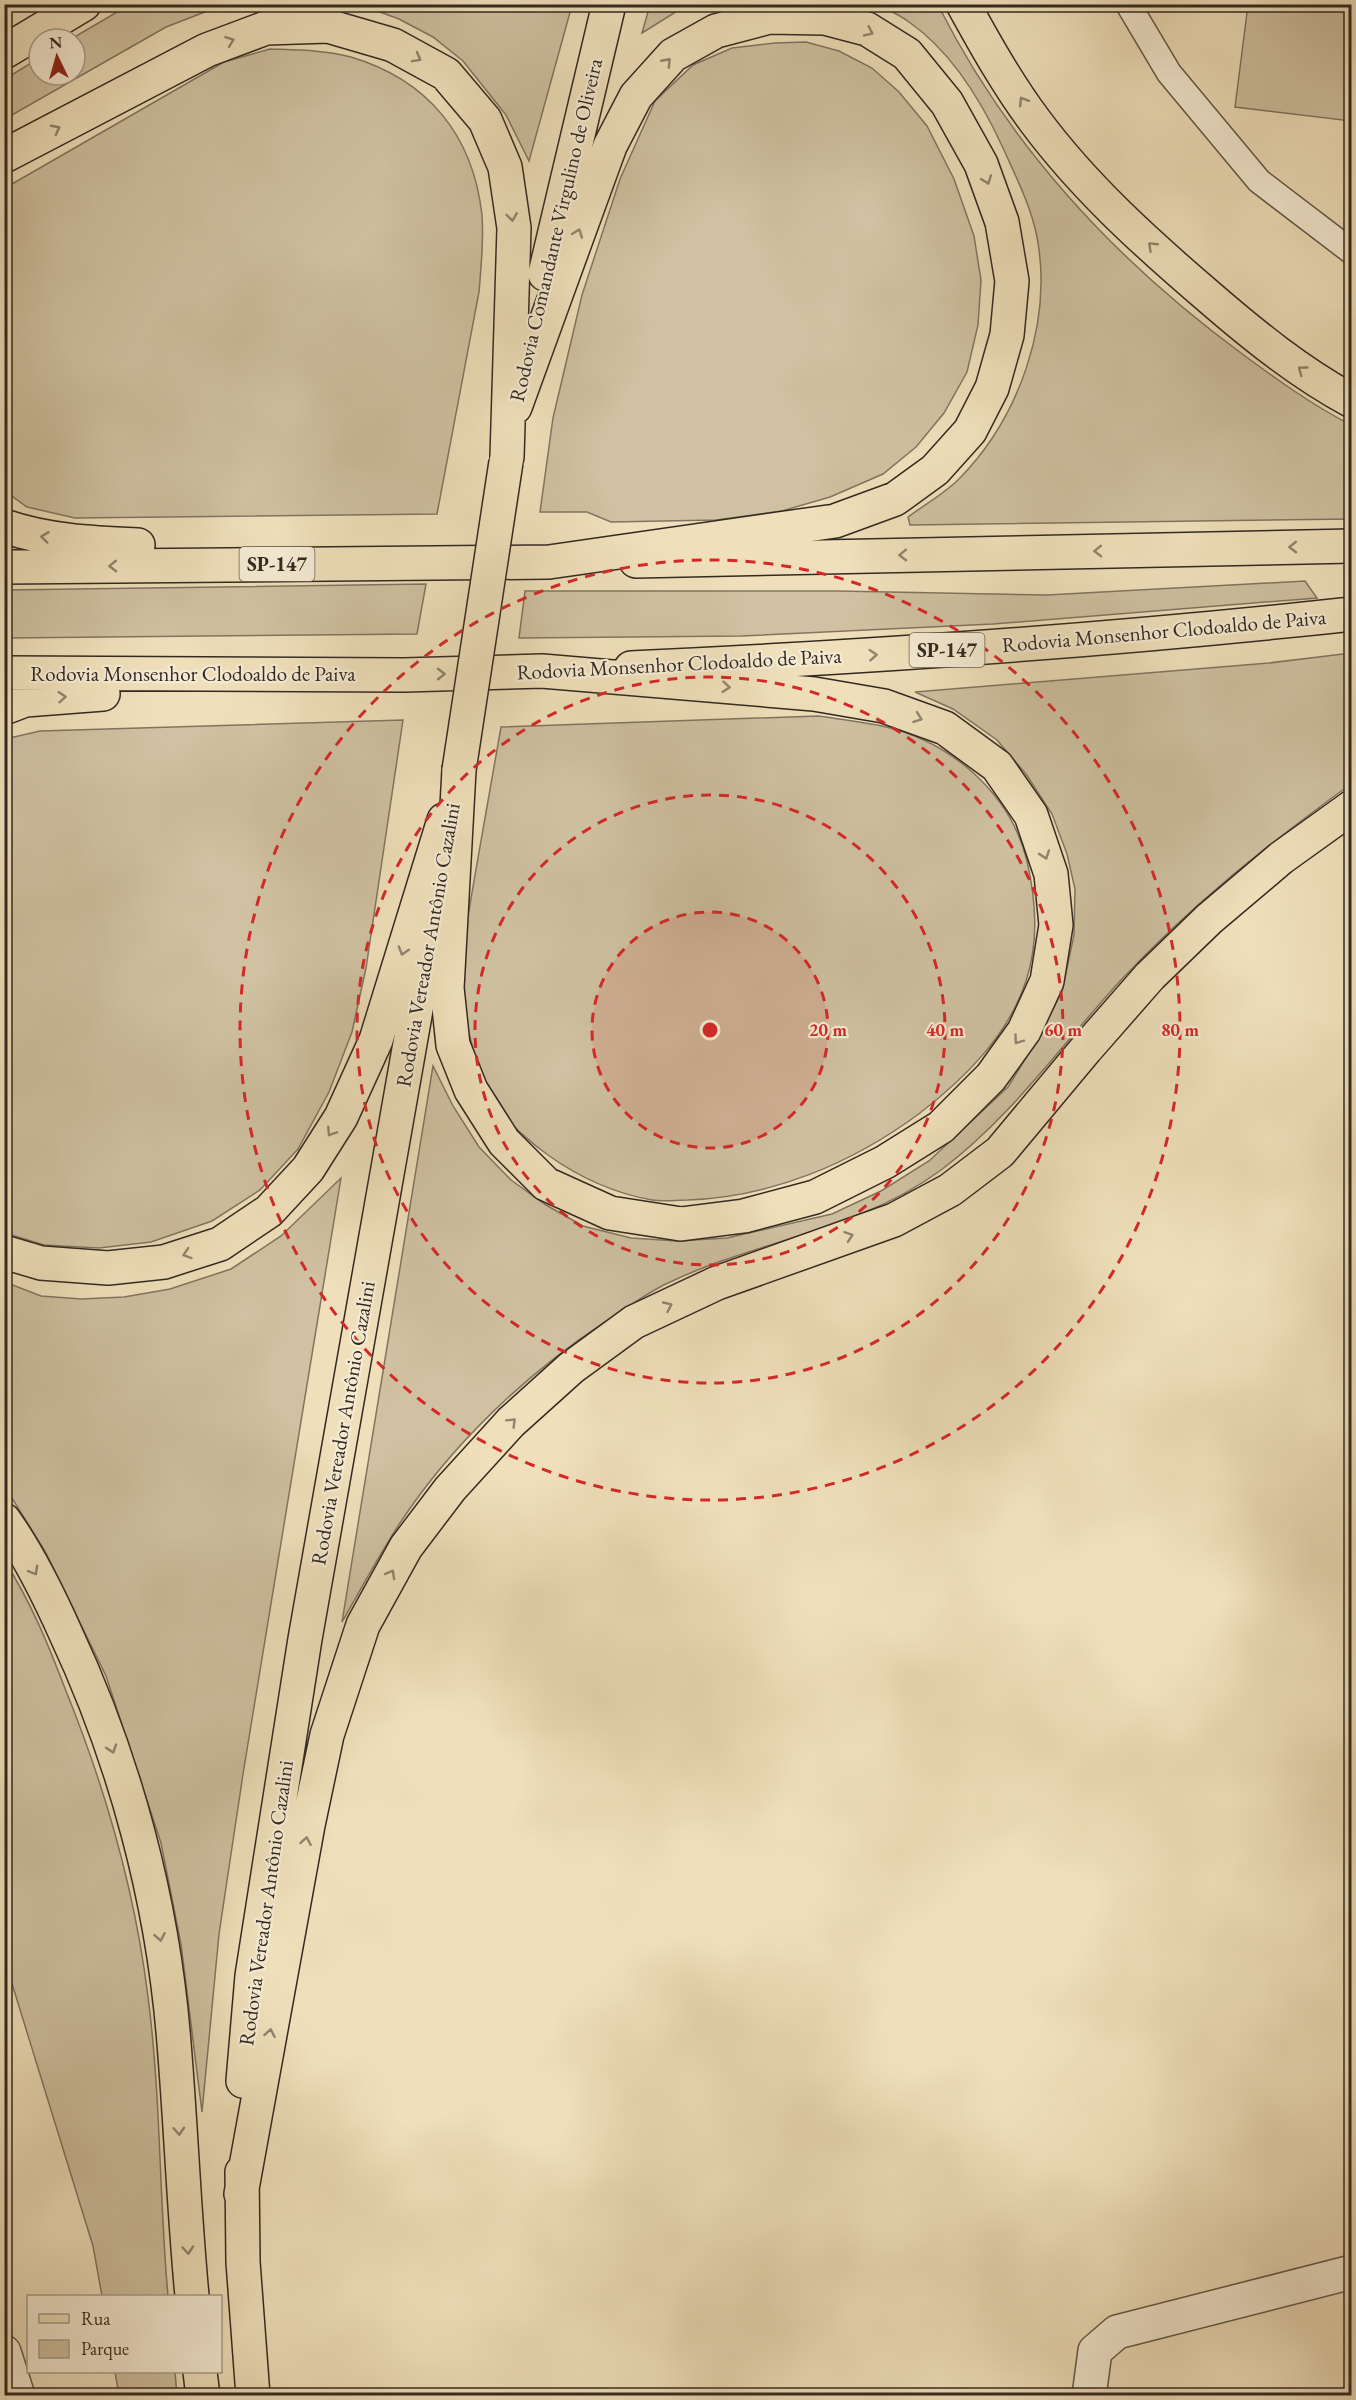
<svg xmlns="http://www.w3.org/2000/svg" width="1356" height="2400" viewBox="0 0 1356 2400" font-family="'EB Garamond',serif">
<rect width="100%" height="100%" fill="#efe0bb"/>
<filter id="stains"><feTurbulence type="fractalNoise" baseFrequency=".00333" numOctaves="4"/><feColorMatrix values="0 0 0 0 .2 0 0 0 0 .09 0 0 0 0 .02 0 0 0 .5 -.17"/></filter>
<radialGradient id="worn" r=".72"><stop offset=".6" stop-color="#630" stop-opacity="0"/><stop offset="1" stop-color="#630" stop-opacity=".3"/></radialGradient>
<path fill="#cfc1a1" stroke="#817561" stroke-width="1.5" d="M129 5H223L166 27 5 119V79L39 58V75H75V39H71Z
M361 5H572L529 161 506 115 463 61 433 37 399 19Z
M650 5V4L687 5 642 33Z
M878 5H938C1009 146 1118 263 1245 356 1279 381 1314 406 1351 425V519L910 525 908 517C924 505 944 494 959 479 1019 418 1053 323 1037 237 1031 206 1016 177 1003 148 982 102 952 52 909 22 900 15 888 10 878 5Z
M1248 5H1351V121L1235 107Z
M806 42 839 51 872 68 899 92 927 126 954 179 974 236 981 280 978 325 967 372 944 413 916 447 883 474 830 497 782 511 716 520 611 522 587 512H540L553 418 582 295 620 179 655 101 693 65 732 48 775 43Z
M270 49C297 50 325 50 351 57 428 80 473 135 482 215 484 240 481 267 479 292L437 514 75 518 27 507 5 491V188L224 62Z
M1305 581 1317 598 993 624 742 636 519 638 525 591H838L1047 595Z
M426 584 417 634 5 638V590Z
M1351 653V784C1267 845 1193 903 1121 980 1062 1044 1011 1118 941 1170 859 1231 757 1240 668 1283 646 1293 626 1309 605 1322 526 1374 452 1444 400 1523 379 1555 361 1589 342 1622L433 1066 453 1106 479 1147 511 1180 546 1205 583 1226 631 1238 677 1241 727 1238 832 1214 881 1191 929 1161 1008 1087 1034 1045 1062 992 1074 935 1075 889 1067 854 1052 814 1026 774 997 740 953 709 915 692 1269 663Z
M818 716C840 719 861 722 882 726 950 741 1010 792 1027 861 1036 901 1039 941 1026 981 1008 1036 964 1079 920 1113 853 1163 772 1197 688 1200 676 1200 664 1202 652 1200 613 1193 580 1178 548 1155 531 1143 508 1123 496 1106 481 1082 467 1031 463 1004 458 960 468 918 475 875 484 826 492 776 501 727Z
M403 720 366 968 352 1032 329 1092 298 1149 260 1190 212 1221 151 1242 99 1248 44 1245 5 1233V739L40 731Z
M341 1178 243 1774 219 1934 202 2112 181 1944 161 1843 106 1676 45 1551 5 1487V1282L41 1296 81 1299 124 1297 170 1289 231 1269 281 1236Z
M4 1560C31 1602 48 1644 66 1691 106 1790 135 1891 148 1997 161 2096 159 2197 168 2296H102L93 2246 5 1961Z
M115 2372H175L177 2395H119Z"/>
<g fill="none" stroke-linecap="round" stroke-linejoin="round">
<defs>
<path id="lane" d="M1128 4 1169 73 1259 181 1352 252"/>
<path id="street" d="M4 2352 18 2396
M1089 2396 1095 2351 1117 2332 1352 2272"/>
<path id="primary" d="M636 561 1352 546
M631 668C872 657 1112 640 1352 614
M243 2081 252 1976 305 1639 442 862
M242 2172 243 2262 253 2396
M241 2194 308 1825 327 1735 363 1625 406 1547 450 1489 511 1422 571 1368 634 1322 717 1283 894 1220 950 1190 1000 1152 1086 1049 1150 976 1209 919 1281 858 1352 807"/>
<path id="highway" d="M963 4C985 44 1008 85 1035 121 1084 187 1146 243 1208 296 1253 335 1300 373 1352 401
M4 52 84 4
M4 156 207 50 266 28 328 26 393 45 446 74 485 120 505 167 514 228 507 457
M545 274 609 4
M4 526C47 541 93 543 138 545
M4 567 549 562 835 521 895 499 935 470 970 431 992 388 1007 335 1012 281 1002 222 981 164 947 103 907 54 867 29 825 18 769 17 716 31 673 55 636 96 610 146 515 407
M4 673 404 675 542 671 814 694 884 706 945 728 997 766 1031 815 1051 874 1056 925 1047 981 1024 1031 991 1077 941 1127 885 1162 815 1197 744 1216 681 1224 610 1213 546 1184 504 1142 471 1090 453 1045 447 988 459 770
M4 708 25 700 103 694
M4 1252 41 1263 108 1268 164 1262 220 1244 269 1211 308 1169 341 1117 376 1040 444 820
M4 1520C29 1555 48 1594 65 1632 125 1760 163 1901 174 2043 181 2127 184 2212 192 2296
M200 2372 203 2396"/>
</defs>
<use href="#lane" stroke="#625748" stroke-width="27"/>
<use href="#street" stroke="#625748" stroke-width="36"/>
<use href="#primary" stroke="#332921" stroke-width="36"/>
<use href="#highway" stroke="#332921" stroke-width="36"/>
<use href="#lane" stroke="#f5ebd3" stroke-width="24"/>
<use href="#street" stroke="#f5ebd3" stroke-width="33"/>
<use href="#primary" stroke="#efe0bb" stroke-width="33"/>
<use href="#highway" stroke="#efe0bb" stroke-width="33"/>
<defs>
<path id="highway-bridge" d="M459 770 506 462"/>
</defs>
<use href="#highway-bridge" stroke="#332921" stroke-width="36" stroke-linecap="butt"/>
<use href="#highway-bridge" stroke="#efe0bb" stroke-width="33"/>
</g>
<defs><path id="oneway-chevron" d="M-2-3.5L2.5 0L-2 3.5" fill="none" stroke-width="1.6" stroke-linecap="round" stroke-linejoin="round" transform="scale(1.5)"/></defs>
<g stroke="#91846e">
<use href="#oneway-chevron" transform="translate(869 32) rotate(26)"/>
<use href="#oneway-chevron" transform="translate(230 41) rotate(-20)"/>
<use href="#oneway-chevron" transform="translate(417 58) rotate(29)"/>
<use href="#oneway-chevron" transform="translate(667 62) rotate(-48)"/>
<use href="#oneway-chevron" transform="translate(1023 101) rotate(-122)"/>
<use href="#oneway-chevron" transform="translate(56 129) rotate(-28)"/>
<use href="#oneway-chevron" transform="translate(987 180) rotate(70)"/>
<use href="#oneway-chevron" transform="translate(512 217) rotate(82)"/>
<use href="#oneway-chevron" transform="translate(578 233) rotate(-70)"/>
<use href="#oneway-chevron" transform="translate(1152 246) rotate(-136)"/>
<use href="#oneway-chevron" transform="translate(1302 370) rotate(-144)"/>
<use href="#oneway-chevron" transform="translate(45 537) rotate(-173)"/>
<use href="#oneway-chevron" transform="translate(1293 547) rotate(179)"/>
<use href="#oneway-chevron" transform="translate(1098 551) rotate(179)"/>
<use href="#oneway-chevron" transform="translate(903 555) rotate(179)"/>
<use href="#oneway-chevron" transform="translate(113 566) rotate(179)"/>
<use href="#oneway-chevron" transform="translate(873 655) rotate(-4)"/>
<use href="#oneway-chevron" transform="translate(441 674) rotate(-1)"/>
<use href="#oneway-chevron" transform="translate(726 687) rotate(5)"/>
<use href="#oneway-chevron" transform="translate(62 697) rotate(-5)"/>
<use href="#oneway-chevron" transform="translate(918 718) rotate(20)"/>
<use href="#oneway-chevron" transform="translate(1045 855) rotate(71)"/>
<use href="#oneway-chevron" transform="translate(403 951) rotate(107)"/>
<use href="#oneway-chevron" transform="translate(1018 1040) rotate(126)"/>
<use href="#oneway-chevron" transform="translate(331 1132) rotate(123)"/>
<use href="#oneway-chevron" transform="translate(849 1236) rotate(-19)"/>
<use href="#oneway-chevron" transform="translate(187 1254) rotate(162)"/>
<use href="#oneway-chevron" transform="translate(668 1306) rotate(-25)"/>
<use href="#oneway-chevron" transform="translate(512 1422) rotate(-45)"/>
<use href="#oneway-chevron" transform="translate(34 1571) rotate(60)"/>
<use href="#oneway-chevron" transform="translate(391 1574) rotate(-61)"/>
<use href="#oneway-chevron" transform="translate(112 1749) rotate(72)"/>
<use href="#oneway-chevron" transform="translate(306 1841) rotate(-80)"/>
<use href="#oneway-chevron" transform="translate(160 1937) rotate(80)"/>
<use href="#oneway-chevron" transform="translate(270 2033) rotate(-80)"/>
<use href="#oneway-chevron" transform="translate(179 2131) rotate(87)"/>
<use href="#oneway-chevron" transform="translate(188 2250) rotate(85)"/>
</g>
<circle cx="710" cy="1030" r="118" fill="#d62828" fill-opacity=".12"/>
<g fill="none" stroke="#d62828" stroke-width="3" stroke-dasharray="10 8">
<circle cx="710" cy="1030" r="118"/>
<circle cx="710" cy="1030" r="235"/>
<circle cx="710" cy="1030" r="353"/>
<circle cx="710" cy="1030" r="470"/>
</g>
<g text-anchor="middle" stroke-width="4.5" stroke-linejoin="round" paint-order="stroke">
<g fill="#f5ebd3" stroke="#6d6356" stroke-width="1.5">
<rect x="239.5" y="547" width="75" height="34" rx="4.5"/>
<rect x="909.5" y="633" width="75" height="34" rx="4.5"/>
</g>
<g font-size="20" font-weight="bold" fill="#332921">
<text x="277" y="571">SP-147</text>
<text x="947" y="657">SP-147</text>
</g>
<g font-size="21" fill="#332921" stroke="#f5ebd3">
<text transform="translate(556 230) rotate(-77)" y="7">Rodovia Comandante Virgulino de Oliveira</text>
<text transform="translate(1164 631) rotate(-5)" y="7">Rodovia Monsenhor Clodoaldo de Paiva</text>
<text transform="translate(679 664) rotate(-3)" y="7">Rodovia Monsenhor Clodoaldo de Paiva</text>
<text x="193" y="681">Rodovia Monsenhor Clodoaldo de Paiva</text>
<text transform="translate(428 945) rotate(-80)" y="7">Rodovia Vereador Antônio Cazalini</text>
<text transform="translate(343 1423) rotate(-80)" y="7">Rodovia Vereador Antônio Cazalini</text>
<text transform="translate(266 1903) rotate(-82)" y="7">Rodovia Vereador Antônio Cazalini</text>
</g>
</g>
<circle cx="710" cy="1030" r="9" fill="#d62828" stroke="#f5ebd3" stroke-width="3"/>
<g font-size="18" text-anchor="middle" font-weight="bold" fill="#d62828" stroke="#f5ebd3" stroke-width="4.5" stroke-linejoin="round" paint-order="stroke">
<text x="828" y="1036">20 m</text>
<text x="945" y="1036">40 m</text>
<text x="1063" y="1036">60 m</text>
<text x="1180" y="1036">80 m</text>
</g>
<rect width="1356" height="2400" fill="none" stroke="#efe0bb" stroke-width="24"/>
<rect x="6" y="6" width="1344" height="2388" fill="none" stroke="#332921" stroke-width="3"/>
<rect x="12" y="12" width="1332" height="2376" fill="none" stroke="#332921" stroke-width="1.5"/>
<rect x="27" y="2295" width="195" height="78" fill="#f5ebd3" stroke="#a79d8c" stroke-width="1.5"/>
<rect x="39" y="2314" width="30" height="9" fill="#efe0bb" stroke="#a79d8c" stroke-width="1.5"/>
<text x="81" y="2325" font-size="18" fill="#332921">Rua</text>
<rect x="39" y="2340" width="30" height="18" fill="#cfc1a1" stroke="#a79d8c" stroke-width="1.5"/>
<text x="81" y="2355" font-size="18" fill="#332921">Parque</text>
<g transform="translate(57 57) rotate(355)"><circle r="28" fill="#f5ebd3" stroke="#a79d8c" stroke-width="1.5"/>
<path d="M0-4.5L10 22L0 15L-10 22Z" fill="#8f2418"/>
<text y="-9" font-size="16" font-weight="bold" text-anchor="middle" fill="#332921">N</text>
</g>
<rect width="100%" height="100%" filter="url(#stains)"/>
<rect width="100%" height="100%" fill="url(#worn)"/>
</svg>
